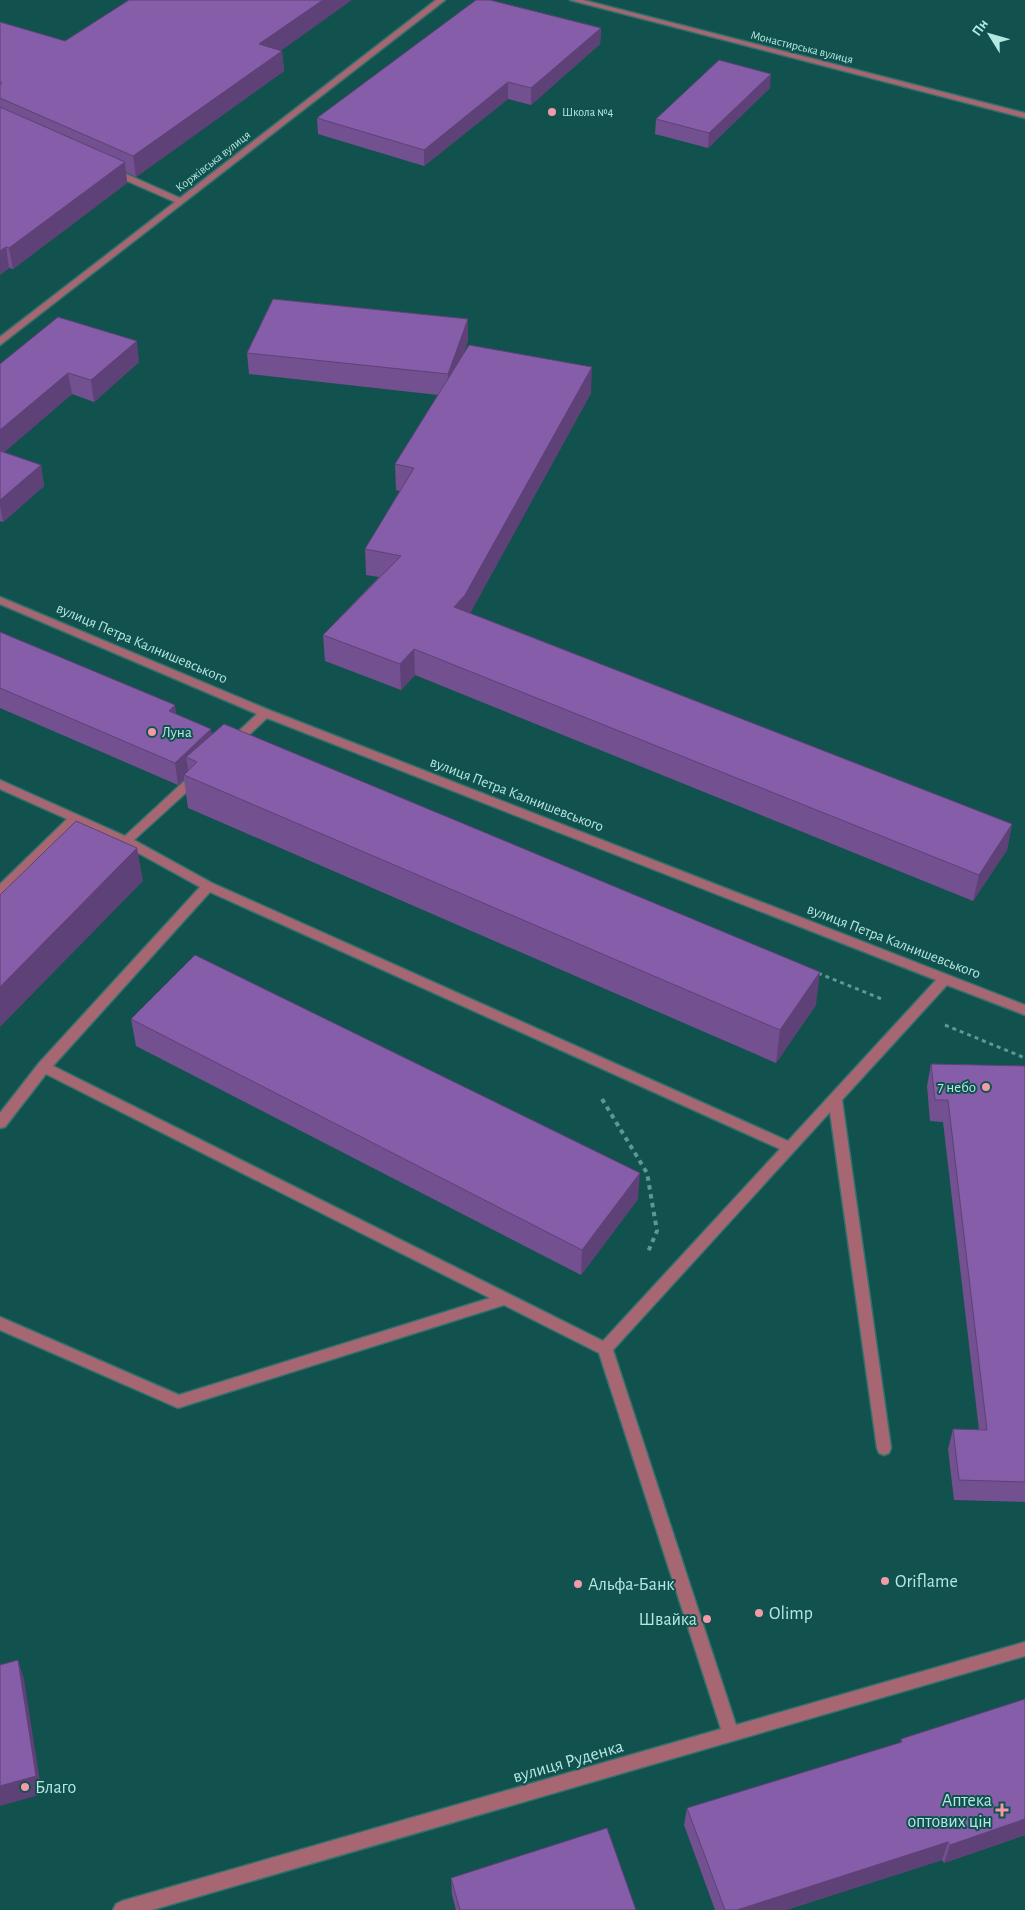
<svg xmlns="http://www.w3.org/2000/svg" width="1025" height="1910" viewBox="0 0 1025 1910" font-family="'Alegreya Sans',sans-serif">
<rect width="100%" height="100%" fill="#11524e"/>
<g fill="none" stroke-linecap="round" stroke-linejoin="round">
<defs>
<path id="minor" d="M436 0H445L0 345V337L175 202 109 173V169H115L180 198Z
M570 0H583L1025 113V118Z
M0 597 269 710 1025 1005V1015L947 985 842 1100 891 1448 889 1453 884 1455 879 1453 877 1448 830 1112 613 1350 736 1725 1025 1642V1656L152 1910H113L116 1904 122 1901 721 1729 599 1353 504 1305 178 1408 0 1330V1317L179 1395 490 1298 46 1074 5 1127 0 1128V1113L39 1063 200 887 122 844 77 824 4 894 0 895V884L67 819 0 789V780L125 836 193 773H201L203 776 201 779 134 840 212 883 788 1141 936 980 267 718 236 747H228L226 744 228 741 257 714 0 604ZM210 892 780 1149 603 1341 53 1066Z"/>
</defs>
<use href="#minor" stroke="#32706c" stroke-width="3"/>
<path stroke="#5e9894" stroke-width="3" stroke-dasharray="4 4" stroke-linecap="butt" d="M818 973 884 1000
M945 1025 1025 1058"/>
<path stroke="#5e9894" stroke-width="4" stroke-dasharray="4.5 4.5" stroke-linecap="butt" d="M602 1099 647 1173 657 1231 648 1252"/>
<use href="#minor" fill="#a66772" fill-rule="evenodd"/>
</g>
<path fill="#735090" d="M0 22 65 41 281 51H282L284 71 136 177 126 172 127 183 13 269 9 268 0 275Z
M601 28 600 44 531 105 508 99 424 166 318 134 317 118Z
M770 88 708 148 655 134 656 119Z
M468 340 463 355 591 393 470 613 1012 824 1007 850 973 901 415 675 401 690 325 661 323 635 379 577 366 575 365 549 400 491 396 490 395 464 438 395 249 374 247 353Z
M139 362 94 402 72 394 4 452 41 465 44 486 3 522 0 521V364Z
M0 632 177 715 212 734 816 1005 776 1063 188 808 184 779 178 785 0 708Z
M131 1019 638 1199 581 1275 136 1046Z
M931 1064 1025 1066V1502L954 1500 948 1449 953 1429 979 1430 943 1122 930 1121 927 1086Z
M1025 1699V1835L944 1863 942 1860 786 1910H715L684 1825 687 1808 900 1743 901 1739Z
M451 1878 636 1910H456L452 1895Z"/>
<path fill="#5e4176" d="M323 0H352L261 65 259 44Z
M601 28 600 44 531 105V88Z
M282 51 284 71 136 177 133 156Z
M771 74 770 88 708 148 709 133Z
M508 82V99L424 166V150Z
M125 162 127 183 13 269 9 248Z
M6 247 9 268 0 275V251Z
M468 319V340L448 396V374Z
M137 341 139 362 94 402 91 380Z
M592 367 591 393 466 621 454 607Z
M68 373 72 394 0 456V430Z
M41 465 44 486 3 522 0 505V500Z
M414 649 415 675 401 690 400 664Z
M175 705 178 727 169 711Z
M211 729 214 751 197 762 186 757 189 775H184V779L178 785 175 763Z
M1012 824 1007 850 973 901 979 875Z
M137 848 143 881 0 1027V987Z
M820 972 816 1005 776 1063 780 1030Z
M640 1173 638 1199 581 1275 582 1250Z
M18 1660 24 1679 42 1794 0 1806V1786Z
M1025 1819V1835L944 1863 950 1845Z
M948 1842 942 1860 786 1910H737Z"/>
<path fill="#865da8" stroke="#5e4176" d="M129 0H323L259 44 282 51 133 156 0 98V85L2 83 0 82V22L65 41Z
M476 0H490L601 28 531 88 508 82 424 150 317 118Z
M719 60 771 74 709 133 656 119Z
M0 107 125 162 9 248 6 247 0 251Z
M273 299 468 319 448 374 247 353Z
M58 317 137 341 91 380 68 373 0 430V364Z
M469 345 592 367 465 595 454 607 1012 824 979 875 414 649 400 664 323 635 401 556 365 549 414 468 395 464Z
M0 451 41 465 0 500Z
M0 632 175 705 169 711 211 729 175 763 0 688Z
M224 724 820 972 780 1030 184 775 197 762 186 757Z
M76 821 137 848 0 987V895Z
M195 955 640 1173 582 1250 131 1019Z
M931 1064 1025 1066V1482L959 1480 953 1429 987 1430 948 1100H935Z
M18 1660 36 1776 0 1786V1665Z
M1025 1699V1819L950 1845 948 1842 737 1910H725L687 1808 902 1742 901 1739Z
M607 1828 636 1910H460L451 1878Z"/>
<g fill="#f39aa9" stroke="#11524e" stroke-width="2">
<circle cx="552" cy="112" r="5"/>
<circle cx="152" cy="732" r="5"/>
<circle cx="986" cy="1087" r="5"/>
<circle cx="885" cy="1581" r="5"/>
<circle cx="578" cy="1584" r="5"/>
<circle cx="759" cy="1613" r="5"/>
<circle cx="707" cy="1619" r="5"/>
<circle cx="25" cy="1787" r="5"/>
<path d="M999.5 1802.5h5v5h5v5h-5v5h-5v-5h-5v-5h5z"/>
</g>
<g text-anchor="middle" stroke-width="4" stroke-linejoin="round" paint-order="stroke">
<g font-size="12" fill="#b5e8e3" stroke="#11524e">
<text transform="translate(802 47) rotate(14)" y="4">Монастирська вулиця</text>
<text transform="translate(213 161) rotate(-38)" y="4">Коржівська вулиця</text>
</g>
<g font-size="12" fill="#b5e8e3" stroke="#11524e" text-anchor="start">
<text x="562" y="116">Школа №4</text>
</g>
<g font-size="15" fill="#b5e8e3" stroke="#11524e">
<text transform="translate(142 643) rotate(23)" y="5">вулиця Петра Калнишевського</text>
<text transform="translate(517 794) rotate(21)" y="5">вулиця Петра Калнишевського</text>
<text transform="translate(894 941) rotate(21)" y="5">вулиця Петра Калнишевського</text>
</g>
<g font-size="15" fill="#b5e8e3" stroke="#11524e" text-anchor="start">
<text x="162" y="737">Луна</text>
<text x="976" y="1092" text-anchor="end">7 небо</text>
</g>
<g font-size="18" fill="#b5e8e3" stroke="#11524e" text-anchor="start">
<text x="895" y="1587">Oriflame</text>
<text x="588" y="1590">Альфа-Банк</text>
<text x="769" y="1619">Olimp</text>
<text x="697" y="1625" text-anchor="end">Швайка</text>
<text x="35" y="1793">Благо</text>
<text x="992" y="1806" text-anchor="end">Аптека<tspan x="992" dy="21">оптових цін</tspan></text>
</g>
<g font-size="18" fill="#b5e8e3" stroke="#11524e">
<text transform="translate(568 1761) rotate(-16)" y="6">вулиця Руденка</text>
</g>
</g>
<g transform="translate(990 35) rotate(307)" stroke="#11524e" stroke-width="4" paint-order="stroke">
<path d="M0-4L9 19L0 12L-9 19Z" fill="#b5e8e3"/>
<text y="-8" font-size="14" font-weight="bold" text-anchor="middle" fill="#b5e8e3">Пн</text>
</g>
</svg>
